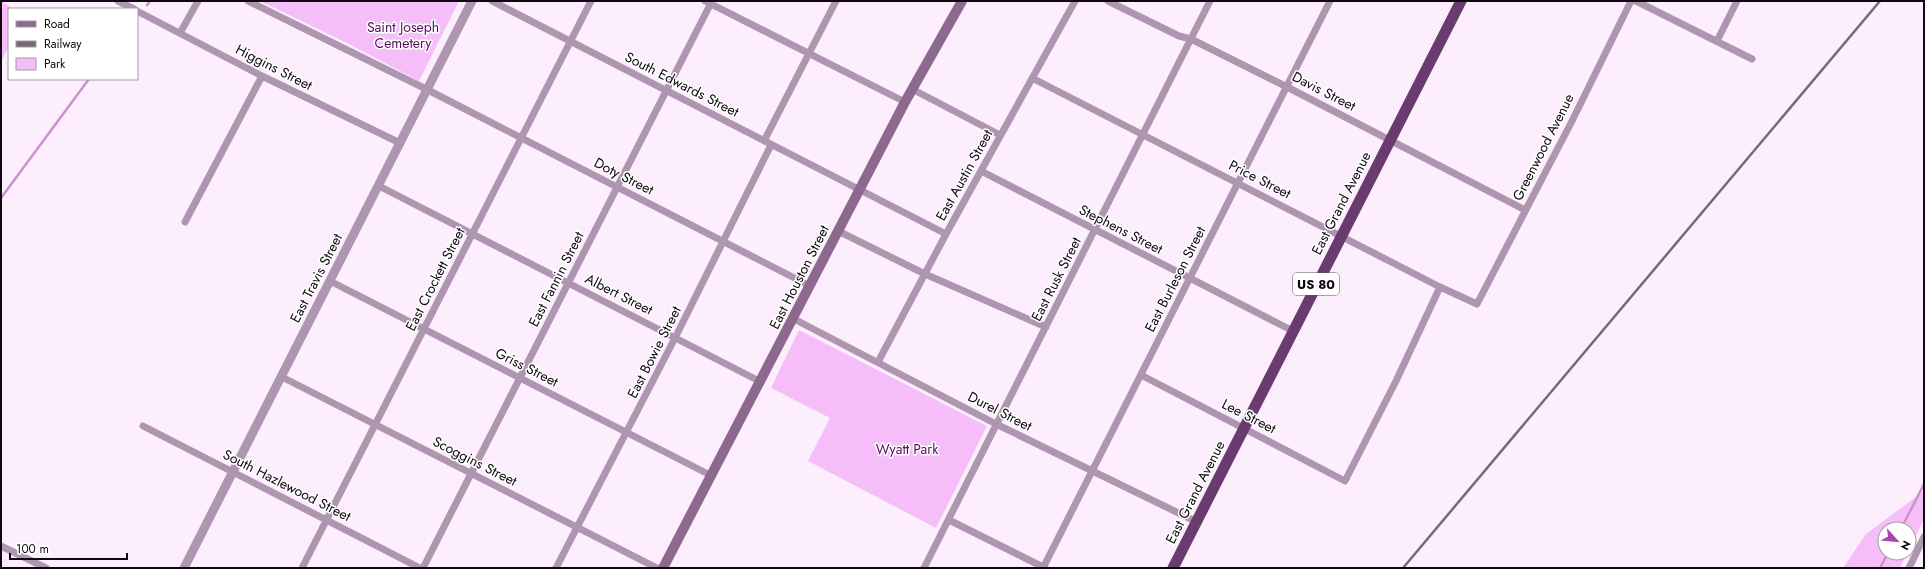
<svg xmlns="http://www.w3.org/2000/svg" width="1925" height="569" viewBox="0 0 1925 569" font-family="Jost,sans-serif">
<rect width="100%" height="100%" fill="#fceefc"/>
<path fill="#f5bef9" d="M1 1 13 9H9V47L1 61Z
M260 1H459L419 81 347 43Z
M799 330 987 426 936 528 808 461 830 418 771 388Z
M1924 491V519L1909 550V529H1885V553H1907L1900 568H1843L1866 534Z"/>
<g fill="none" stroke-linecap="round" stroke-linejoin="round">
<path stroke="#cb92cf" stroke-width="2.5" d="M147 5 150 1
M1 198 89 79
M1901 529 1924 484
M1880 568 1888 553"/>
<path stroke="#af96b0" stroke-width="7" d="M118 1 134 9
M248 1 426 89 810 286
M492 1 946 234
M705 1 905 102
M1108 1 1179 36 1191 39 1287 87 1525 210
M1636 1 1752 59
M137 11 262 76 400 143
M180 33 198 1
M1717 41 1737 1
M1032 78 1440 287 1477 304 1572 121 1631 1
M912 89 1000 135
M764 141 836 1
M981 171 1293 331
M379 186 761 382
M185 222 262 76
M838 231 925 274 1046 327
M330 281 712 476
M794 319 996 424 1197 522
M878 362 946 234 1075 1
M1141 375 1345 481 1396 381 1440 287
M282 377 657 568
M143 426 420 568
M949 520 1045 568
M1 546 46 568
M302 568 591 1
M423 568 712 1
M556 568 675 338 771 145
M924 568 1210 1
M1043 568 1330 1
M1909 568 1924 537"/>
<path stroke="#af96b0" stroke-width="9" d="M184 568 472 1"/>
<path stroke="#8d698f" stroke-width="10" d="M663 568 905 102 962 1"/>
<path stroke="#693b6e" stroke-width="11" d="M1173 568 1461 1"/>
<path stroke="#756a75" stroke-width="2.5" d="M1403 568 1880 1"/>
</g>
<g text-anchor="middle" stroke-width="3" stroke-linejoin="round" paint-order="stroke">
<rect fill="#fff" stroke="#585258" stroke-width="1" x="1293" y="273" width="46" height="22" rx="3"/>
<g font-size="13" font-weight="bold" fill="#100810">
<text x="1316" y="289">US 80</text>
</g>
<g font-size="14" fill="#540e5a" stroke="#fff">
<text x="403" y="32">Saint Joseph<tspan x="403" dy="16">Cemetery</tspan></text>
<text x="907" y="454">Wyatt Park</text>
</g>
<g font-size="14" fill="#100810" stroke="#fff">
<text transform="translate(274 67) rotate(27)" y="5">Higgins Street</text>
<text transform="translate(682 84) rotate(27)" y="5">South Edwards Street</text>
<text transform="translate(1324 91) rotate(27)" y="5">Davis Street</text>
<text transform="translate(1543 147) rotate(-63)" y="5">Greenwood Avenue</text>
<text transform="translate(964 175) rotate(-61)" y="5">East Austin Street</text>
<text transform="translate(624 176) rotate(27)" y="5">Doty Street</text>
<text transform="translate(1260 179) rotate(27)" y="5">Price Street</text>
<text transform="translate(1341 203) rotate(-63)" y="5">East Grand Avenue</text>
<text transform="translate(1121 229) rotate(27)" y="5">Stephens Street</text>
<text transform="translate(799 277) rotate(-63)" y="5">East Houston Street</text>
<text transform="translate(316 278) rotate(-63)" y="5">East Travis Street</text>
<text transform="translate(435 279) rotate(-63)" y="5">East Crockett Street</text>
<text transform="translate(556 279) rotate(-63)" y="5">East Fannin Street</text>
<text transform="translate(1056 279) rotate(-63)" y="5">East Rusk Street</text>
<text transform="translate(1175 279) rotate(-63)" y="5">East Burleson Street</text>
<text transform="translate(619 294) rotate(27)" y="5">Albert Street</text>
<text transform="translate(654 352) rotate(-63)" y="5">East Bowie Street</text>
<text transform="translate(527 367) rotate(27)" y="5">Griss Street</text>
<text transform="translate(1000 411) rotate(27)" y="5">Durel Street</text>
<text transform="translate(1249 416) rotate(27)" y="5">Lee Street</text>
<text transform="translate(475 461) rotate(27)" y="5">Scoggins Street</text>
<text transform="translate(287 485) rotate(27)" y="5">South Hazlewood Street</text>
<text transform="translate(1195 492) rotate(-63)" y="5">East Grand Avenue</text>
</g>
</g>
<rect width="1925" height="569" fill="none" stroke="#100810" stroke-width="4"/>
<rect x="8" y="8" width="130" height="72" fill="#ffffff" stroke="#9f9c9f"/>
<rect x="16" y="21" width="20" height="6" fill="#8d698f" stroke="#9f9c9f"/>
<text x="44" y="28" font-size="12" fill="#100810">Road</text>
<rect x="16" y="41" width="20" height="6" fill="#756a75" stroke="#9f9c9f"/>
<text x="44" y="48" font-size="12" fill="#100810">Railway</text>
<rect x="16" y="58" width="20" height="12" fill="#f5bef9" stroke="#9f9c9f"/>
<text x="44" y="68" font-size="12" fill="#100810">Park</text>
<g transform="translate(1897 541) rotate(117)"><circle r="19" fill="#ffffff" stroke="#9f9c9f"/>
<path d="M0-3L7 15L0 10L-7 15Z" fill="#a646ae"/>
<text y="-6" font-size="11" font-weight="bold" text-anchor="middle" fill="#100810">N</text>
</g>
<path d="M10 553v6h117v-6" fill="none" stroke="#100810" stroke-width="2"/>
<text x="16" y="553" font-size="12" fill="#100810" stroke="#ffffff" stroke-width="3" paint-order="stroke">100 m</text>
</svg>
